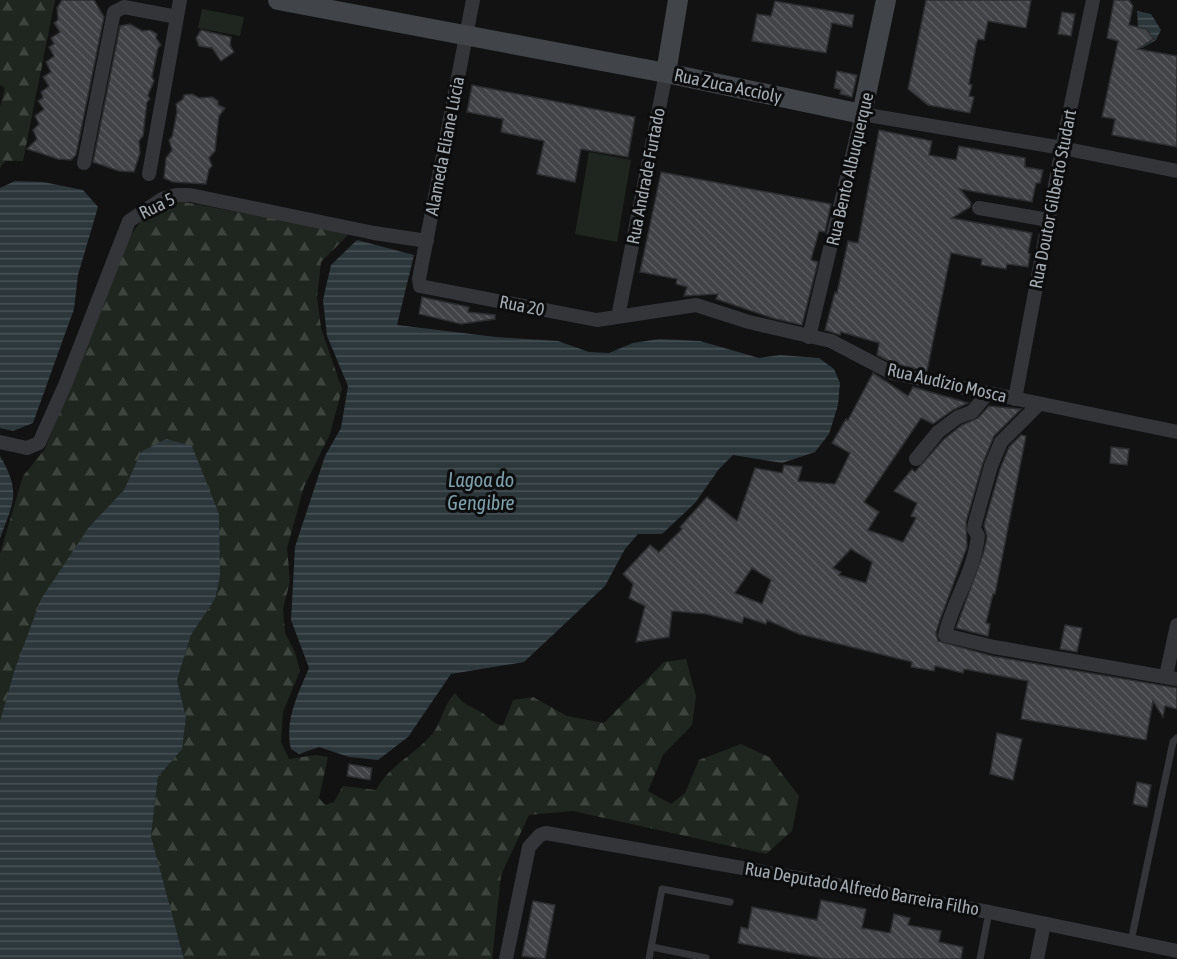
<svg xmlns="http://www.w3.org/2000/svg" width="1177" height="959" viewBox="0 0 1177 959" font-family="'Asap Condensed',sans-serif">
<defs>
<pattern id="forest-firs" width="22" height="20" patternUnits="userSpaceOnUse" patternTransform="scale(1.5)"><rect width="22" height="20" fill="#1f261f"/><path d="M5 1l3.5 6h-7zM16 11l3.5 6h-7z" fill="#3d433d"/></pattern>
<pattern id="water-rules" width="6" height="5" patternUnits="userSpaceOnUse" patternTransform="scale(1.5)"><rect width="6" height="5" fill="#2c373b"/><path d="M0 2.5h6" fill="none" stroke="#485155"/></pattern>
<pattern id="building-back-hatch" width="6" height="6" patternUnits="userSpaceOnUse" patternTransform="scale(1.5)"><rect width="6" height="6" fill="#414346"/><path d="M-1 5l2 2M0 0l6 6M5-1l2 2" fill="none" stroke="#595b5e"/></pattern>
</defs>
<rect width="100%" height="100%" fill="#121213"/>
<path fill="url(#forest-firs)" d="M0 0H55L23 161H5L0 168V107L5 88 0 85Z
M173 200 350 233 321 262 317 297 321 328 342 389 330 434 304 487 287 548 290 581 283 609 285 633 295 652 300 671 283 712 281 742 289 759 316 755 328 757 319 798 325 805 334 802 343 786 376 790C389 764 421 752 435 730 443 717 444 705 455 693 465 707 469 704 482 713 490 718 492 723 503 726L513 700 533 697 567 716 604 723 664 662 686 659 696 696 692 725 663 755 648 791 671 804 685 793 699 760 741 744 769 757 799 796 792 831 766 854 573 811 529 815 501 875 492 959H184L151 836 158 777 182 749 186 718 177 680 191 635 215 599 141 453 124 490 89 527 0 721V554L23 476 45 449 129 238 143 218Z"/>
<path fill="#1f261f" d="M202 9 244 17 240 36 198 28Z
M589 152 631 160 617 242 575 234Z"/>
<path fill="url(#water-rules)" d="M1137 11 1151 14 1161 30 1156 40 1142 48 1138 47 1154 39 1146 29 1138 27Z
M15 181 43 182 83 190 98 207 78 275 74 309 33 423 13 431 0 428V188Z
M357 240 414 255 397 325 496 337 558 341 589 352 609 353 633 343 659 339 700 341 759 358 780 355 819 358 834 369 840 383 838 405 829 434 815 452 782 463 733 455 719 469 695 503 662 534H638L625 549 605 586 524 662 451 674 408 737 378 760 349 757 319 747 299 754 291 749C284 721 298 694 309 668L291 620 295 547 325 456 341 428 348 386 327 336 323 300 331 265Z
M166 439 192 446 219 514 220 576 215 599 191 635 177 680 186 718 182 749 158 777 151 836 184 959H0V721L15 669 41 599 89 527 124 490 141 452Z
M0 456C21 492 14 501 0 538Z"/>
<path fill="url(#building-back-hatch)" stroke="#2c2d2f" stroke-width="1.5" fill-rule="evenodd" d="M62 0H94L104 17 76 155 71 160 58 159 27 149 37 139 33 130 39 124 35 116 44 109 38 101 43 98 41 92 49 86 43 77 51 72 46 62 54 56 49 47 54 44 51 38 60 32 54 23 58 20 57 8Z
M926 0H1031L1026 28 988 21 984 40 978 39 976 45 969 84 972 85 969 96 974 97 970 113 928 105 908 89Z
M1114 0H1129L1133 6 1129 25 1146 29 1154 39 1138 49 1177 56V147L1112 135 1115 119 1102 117 1118 41 1107 38Z
M775 1 854 15 852 27 832 23 826 53 752 41 757 14 771 16Z
M1062 12 1075 14 1071 36 1058 34Z
M130 24 142 31 150 30 157 34 156 38 161 45 158 48 152 77 154 81 148 95 150 99 147 102 143 136 139 141 140 153 134 172 119 171 93 162 120 26Z
M201 30 231 37 230 45 234 52 221 61 212 48 199 46 196 38Z
M837 71 857 75 852 97 840 94 841 90 834 88Z
M472 85 635 117 628 157 581 149 575 182 537 174 544 141 501 132 503 119 467 112Z
M192 94 199 98 212 97 218 101V105L225 108 219 116 215 151 209 158 212 166 209 169 206 184 173 182 164 178 166 158 172 150 169 140 172 137 177 112 176 104 183 99 184 95Z
M879 130 932 141 929 155 956 160 959 146 1025 158V167L1043 170 1040 183H1036L1032 202 960 189 971 203 970 207 952 218 1032 233 1028 253 1030 254 1028 267 1007 264 1006 269 981 265 982 259 951 253 927 371 895 364 877 355 879 343 841 332 840 335 825 330 835 292 837 293 848 241 858 243Z
M661 172 831 204 825 232 819 231 811 260 818 262 802 325 772 318 716 299 718 294 684 296 687 287 676 284 677 279 640 272Z
M422 297 469 307 468 312 495 315V319L461 324 419 314Z
M873 373 908 396 913 387 968 403 953 410 933 424 921 418 864 502 879 512 868 530 903 542 916 518 911 516 917 503 894 491 912 469 915 472 944 439 962 425 978 418 989 406 1021 409 994 436 983 463 966 522 967 547 940 620 936 633 938 641 992 656 1177 688V709L1165 706 1163 717 1153 701 1146 740 1021 719 1028 681 964 669 963 673 935 666 934 671 911 667 912 662 799 634 767 620 766 624 744 617 742 623 706 614 672 611 669 637 636 642 645 606 629 598 633 584 623 574 650 545 659 552 682 529 680 527 707 497 737 521 755 468 782 473 784 465 802 467 798 481 835 484 850 453 832 443 846 419 848 420ZM851 549 872 562 866 583 839 575 841 572 833 568ZM752 568 771 580 762 604 735 593Z
M1021 435 1026 436 995 594H993L986 623 990 624 988 636 956 628 984 551 987 537 984 525 1000 469 1009 447Z
M1111 447 1129 449 1127 465 1110 463Z
M1065 625 1082 628 1077 652 1060 649Z
M997 733 1022 739 1013 780 990 774Z
M349 764 372 768 370 780 347 776Z
M1137 782 1151 785 1147 807 1133 804Z
M821 900 866 909 862 928 890 933 894 914 910 918 908 925 941 931 939 942 963 947 961 959H826L738 943 741 927 748 929 752 907 817 920Z
M533 901 555 905 545 959 522 956Z"/>
<g fill="none" stroke-linecap="round" stroke-linejoin="round">
<path stroke="#333538" stroke-width="7" d="M1131 941 1173 742 1177 738
M652 947 706 958
M649 959 662 889 730 902
M980 959 989 912"/>
<path stroke="#333538" stroke-width="14" d="M473 0 419 279 420 286 597 320 696 305 749 322 831 341 892 373 1177 432
M84 163 114 12 124 7 177 17
M149 174 180 0
M979 208 1049 220
M618 317 666 73
M809 337 862 114 1062 148 1177 171
M1015 399 1062 148 1093 0
M1039 404 1001 442 991 466 975 523 974 529 978 536C974 572 953 601 945 635L994 647 1177 679
M0 442 27 448 39 443 65 385 129 221 162 199 176 195H190L374 233 427 241
M916 459 938 432 958 417 972 412 988 393
M1166 676 1177 625
M506 959 529 847 540 835 546 833 989 912 1177 951
M1037 959 1044 924"/>
<path stroke="#414448" stroke-width="20" d="M278 0 666 73 862 114 886 0
M666 73 678 0"/>
</g>
<g text-anchor="middle" stroke-width="6" stroke-linejoin="round" paint-order="stroke">
<g font-size="18" fill="#a4acb3" stroke="#0d0d0e">
<text transform="translate(728 86) rotate(12)" y="6">Rua Zuca Accioly</text>
<text transform="translate(445 146) rotate(-79)" y="6">Alameda Eliane Lúcia</text>
<text transform="translate(850 169) rotate(-77)" y="6">Rua Bento Albuquerque</text>
<text transform="translate(646 176) rotate(-79)" y="6">Rua Andrade Furtado</text>
<text transform="translate(1053 199) rotate(-79)" y="6">Rua Doutor Gilberto Studart</text>
<text transform="translate(157 206) rotate(-26)" y="6">Rua 5</text>
<text transform="translate(522 306) rotate(11)" y="6">Rua 20</text>
<text transform="translate(947 383) rotate(13)" y="6">Rua Audízio Mosca</text>
<text transform="translate(862 889) rotate(10)" y="6">Rua Deputado Alfredo Barreira Filho</text>
</g>
<g font-size="20" font-style="italic" fill="#7da0ad" stroke="#0d0d0e">
<text x="481" y="487">Lagoa do<tspan x="481" dy="23">Gengibre</tspan></text>
</g>
</g>
</svg>
